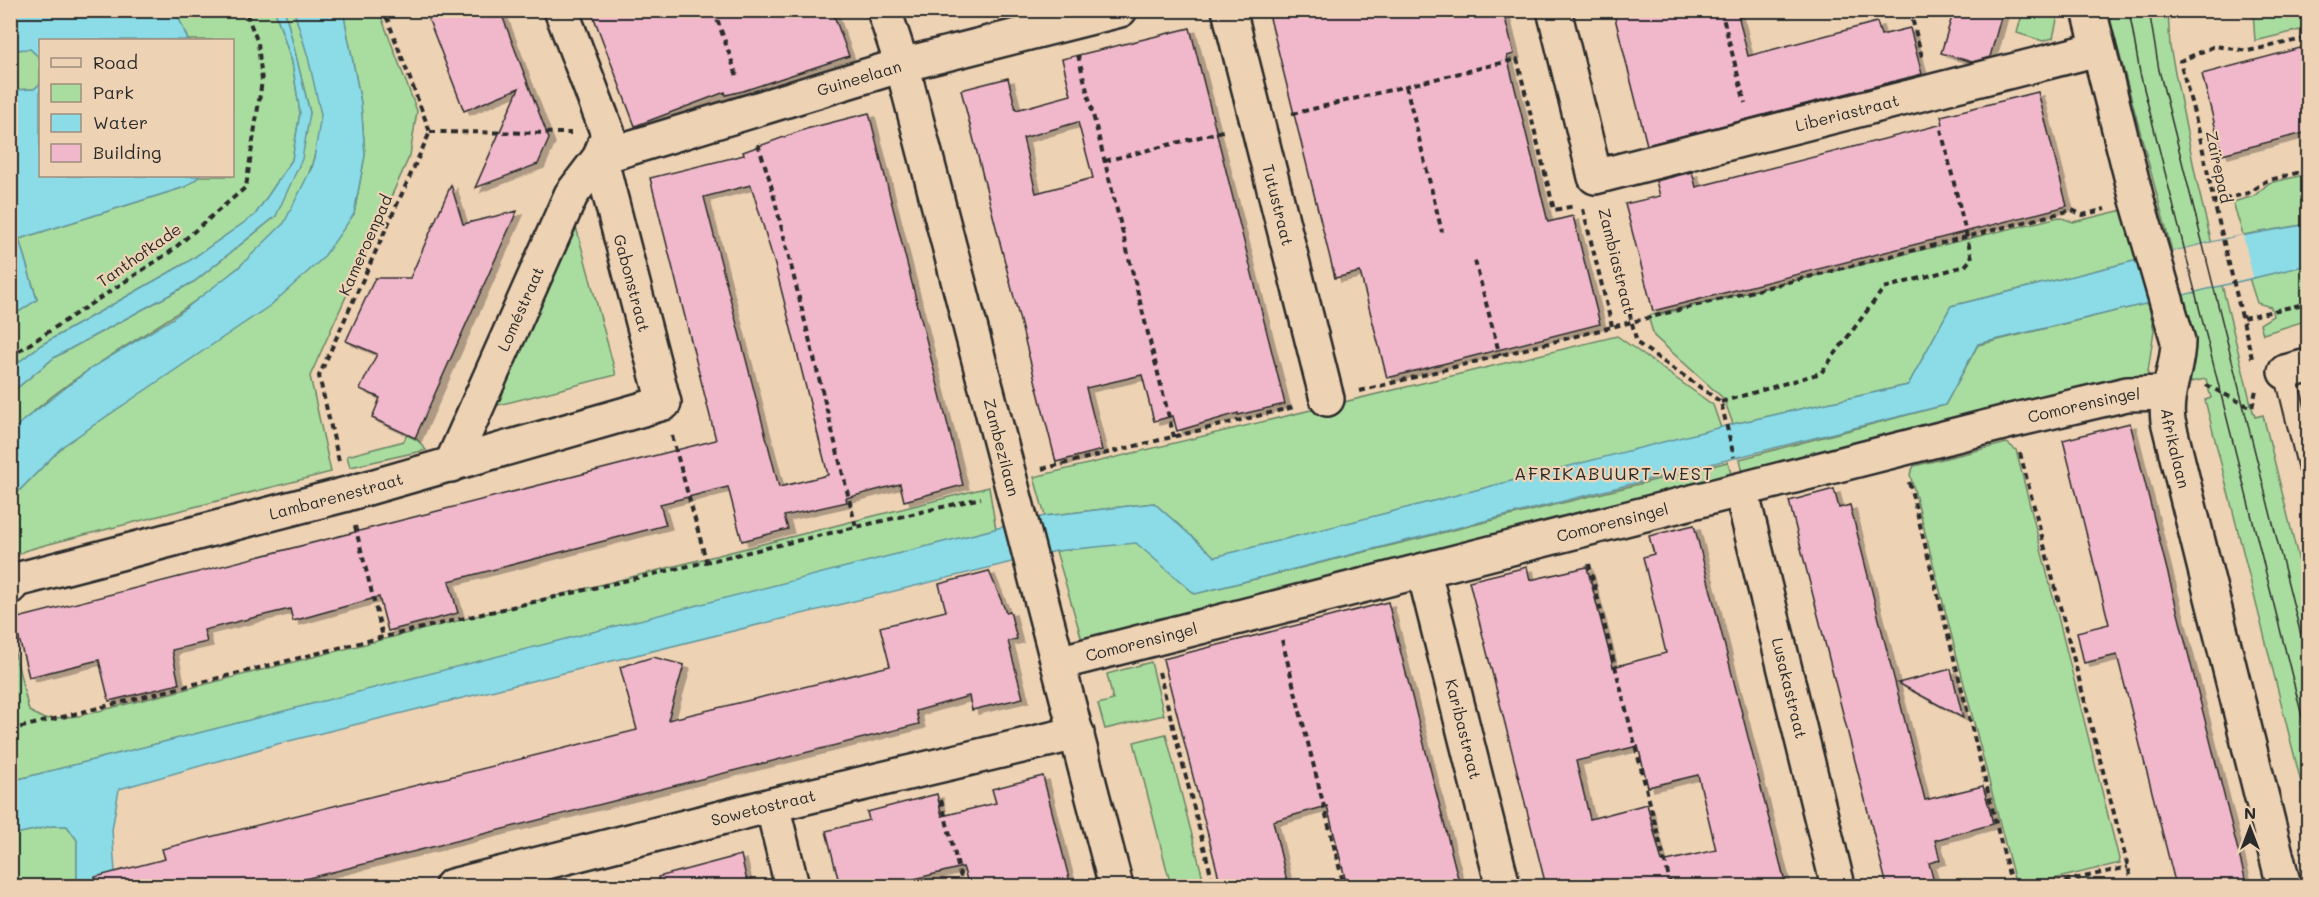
<svg xmlns="http://www.w3.org/2000/svg" width="2319" height="897" viewBox="0 0 2319 897" font-family="Mali,sans-serif">
<defs>
<filter id="shadow"><feDropShadow dx="6" dy="4" stdDeviation="0" flood-color="#0004"/></filter>
</defs>
<rect width="100%" height="100%" fill="#edd2b4"/>
<filter id="ink" filterUnits="userSpaceOnUse"><feTurbulence type="fractalNoise" baseFrequency=".0167" numOctaves="2"/><feDisplacementMap in="SourceGraphic" scale="12" xChannelSelector="R" yChannelSelector="G"/><feConvolveMatrix kernelMatrix="1 2 1 2 8 2 1 2 1" color-interpolation-filters="sRGB"/></filter>
<g filter="url(#ink)">
<path fill="#a9dd9f" stroke="#6a8465" stroke-width="1.5" d="M176 11H275L292 62 300 113 292 160 255 215 186 263 41 345 11 368V317L37 299 19 239 185 187 200 176H232V40H188Z
M285 11H294C302 37 321 91 321 116 320 148 303 198 285 223 276 235 262 245 252 255 179 325 80 361 11 433V393L55 357 195 281 276 216 310 113Z
M343 11H379L417 111 410 155 310 376 331 472 45 545 24 551 11 561V504L15 495 63 446 133 398 354 214 365 155 361 103Z
M2023 11H2059L2053 38 2043 41 2017 33Z
M2108 11H2168L2170 47 2197 183 2252 408 2255 417 2263 415 2308 598V810L2205 400 2211 398 2206 379 2190 382 2193 330Z
M2253 11H2285L2287 19 2308 14V22L2300 30 2255 41Z
M30 49 40 58V84L34 89 11 90 10 50Z
M2308 174V224L2243 235 2233 202 2254 196 2269 183Z
M2123 210 2138 260 1951 306 1908 385 1733 424 1724 399 1654 336 1648 316 2059 217 2073 222Z
M575 223 616 375 491 407Z
M2308 265V320L2263 334 2260 324 2273 316 2271 307 2257 303 2249 278Z
M2148 303 2154 330 2147 378 1744 478 1740 459 1945 405 1978 345Z
M1617 336 1713 405 1721 428 1215 557 1154 503 1045 516 1034 477Z
M407 434 415 437 426 450 350 467 347 456 404 441Z
M2007 443 2016 450 2120 863 2025 886H2016L1910 474 1914 466Z
M1728 462 1733 482 1085 650 1056 551 1136 542 1195 594Z
M989 487 996 530 11 781V637L29 711 44 719 79 716Z
M1151 662 1164 715 1105 729 1098 704 1113 700 1107 674Z
M1166 734 1205 886H1171L1134 742Z
M52 826H67L77 840V886H11L10 835Z"/>
<path fill="#8bdce6" stroke="#65959b" stroke-width="1.5" d="M11 10 176 11 188 40H40V58L30 49 11 50Z
M275 11H285L310 113 302 159 276 216 195 281 55 357 11 393V368L41 345 186 263 255 215 292 160 300 113 292 62Z
M294 11H343L361 103 365 155 354 214 323 258 271 305 63 446 15 495 11 504V433L20 423 90 369 172 319 238 268 284 223 313 165 321 115 308 57Z
M40 84V176H200L185 187 19 239 37 300 11 317V90L34 89Z
M2308 224V265L1978 344 1945 405 1195 594 1136 543 1056 551 281 743 119 789 112 830 116 886H77V840L67 826H52L11 835V781L1045 516 1154 503 1215 557 1733 424 1908 385 1951 306 2224 239Z"/>
<path fill="#edd2b4" d="M2243 235 2253 277 2148 303 2138 260Z"/>
<path fill="#f1b8cb" stroke="#2b2b2b" stroke-width="1.5" fill-rule="evenodd" filter="url(#shadow)" d="M425 10H500L549 139 538 164 475 188 519 88 464 111Z
M591 10H832L849 56 743 91 726 95 725 92 635 126Z
M1268 10H1503L1514 54 1507 56 1548 222 1573 216 1600 324 1387 378 1360 272 1335 278Z
M1613 10H1737L1748 56 1877 22 1881 35 1910 28 1922 74 1647 145Z
M1954 10H2003L1990 57 1972 62 1941 53Z
M1190 28 1285 404 1238 415V413L1177 431 1173 416 1154 421 1142 375 1086 388 1102 450 1056 462 961 90 1008 78 1016 110 1071 95 1062 59ZM1078 122 1093 178 1036 193 1023 138Z
M2308 46V132L2222 154 2202 74Z
M2038 92 2067 206 1653 311 1625 204 1660 196 1656 181 1692 172 1696 187 1943 124 1941 116Z
M869 113 963 485 904 501 900 484 846 498 847 502 784 516 788 529 742 541 728 487 660 504 666 525 449 581 458 613 388 631 379 597 293 621 290 609 252 618 204 630 207 642 172 650 179 684 109 701 99 660 29 677 14 619 716 440 650 178 744 155 743 152 806 129ZM751 185 775 265 828 475 779 487 704 197Z
M451 185 463 224 517 211 415 438 372 418 380 398 360 389 377 354 346 341 375 278H410Z
M2130 423 2163 554 2247 886H2176L2117 655 2084 663 2077 632 2109 624 2063 440Z
M1834 489 1839 508 1850 505 1925 800 1983 786 1989 807 1993 824 1935 840 1940 860 1929 863 1935 886H1887L1853 753 1789 501Z
M1694 525 1786 886H1546L1469 581 1527 567 1530 580 1587 567 1613 667 1666 653 1643 557 1654 554 1649 536ZM1638 746 1648 787 1698 775 1716 850 1662 862 1647 804 1590 819 1576 761Z
M989 571 1006 612 1010 611 1017 639 1008 641 1023 698 972 710 969 696 916 711 919 724 277 886H96L95 877 165 859 162 849 637 730 620 667 653 657 684 665 668 720 890 666 880 627 946 611 939 584Z
M1388 602 1460 886H1347L1327 806 1273 821 1288 886H1221L1163 659Z
M1951 669 1963 718 1898 683Z
M1043 776 1071 886H969L963 867 886 886H840L826 831 869 820 867 812 937 794 942 816 996 803 992 789Z
M741 855 748 886H659L658 877Z"/>
<g fill="none" stroke-linecap="round" stroke-linejoin="round">
<defs>
<path id="lane" d="M2285 372 2308 465"/>
<g id="street">
<path id="s1" d="M1229 10 1327 399"/>
<path id="s2" d="M1554 10 1595 177 2098 49"/>
<path id="s3" d="M2089 10 2137 200 2178 341C2178 369 2164 393 2168 421L2284 886"/>
<path d="M2285 372 2308 366"/>
<path id="s4" d="M451 465 571 195 600 157 902 65 1120 10"/>
<path id="s5" d="M1741 490 1838 886"/>
<path id="s6" d="M1424 572 1503 886"/>
<path id="s7" d="M10 587 16 580 347 494 664 403 600 157 608 134 561 10"/>
<path id="s8" d="M1058 663 2011 421 2127 394 2168 393"/>
<path d="M772 805 792 886"/>
<path id="s9" d="M452 886 772 805 1077 733"/>
</g>
<g id="secondary">
<path id="s10" d="M884 10 902 65 1116 886"/>
</g>
</defs>
<use href="#lane" stroke="#2b2b2b" stroke-width="24"/>
<use href="#street" stroke="#2b2b2b" stroke-width="38"/>
<use href="#secondary" stroke="#2b2b2b" stroke-width="38"/>
<path stroke="#2b2b2b" stroke-width="4" stroke-dasharray="6 4.5" stroke-linecap="butt" d="M714 10 738 79
M1721 10 1745 103
M1910 10 1922 57
M1078 55 1174 437
M1406 86 1442 232
M1292 114 1517 59 1554 210 1575 206
M430 132 571 133
M758 144 770 181 856 527
M1105 161 1223 131
M2214 202 2248 193 2266 181 2308 170
M1583 209 1612 326
M1604 211 1637 343 1721 402 1734 457
M1475 261 1500 356
M2243 318 2308 303
M10 357 170 252 246 187 262 81 258 43 245 10
M2252 358 2214 202 2199 132 2180 61 2215 46 2248 51 2308 38
M2206 385 2252 408 2256 390
M1360 391 2072 210 2083 215 2105 209
M1721 402 1821 373 1884 288 1965 266 1972 258 1940 125
M672 436 706 560
M2020 453 2133 886
M339 461 319 376 430 132 384 10
M1042 469 1294 407
M1909 482 2012 886
M10 512 14 514
M355 526 383 637
M1589 564 1671 886
M1282 640 1344 886
M1159 672 1214 886
M10 730 383 637 981 498
M941 800 963 886
M2044 886 2128 867"/>
<use href="#lane" stroke="#edd2b4" stroke-width="20"/>
<use href="#street" stroke="#edd2b4" stroke-width="33"/>
<use href="#secondary" stroke="#edd2b4" stroke-width="33"/>
<path stroke="#2b2b2b" stroke-width="1.5" d="M2129 10 2140 73 2308 740
M2149 10 2159 70 2308 663"/>
</g>
</g>
<g text-anchor="middle" stroke-width="4.5" stroke-linejoin="round" paint-order="stroke">
<g font-size="16" fill="#2b2b2b" stroke="#edd2b4">
<text dy="6" stroke="none"><textPath href="#s4" startOffset="614">Guineelaan</textPath></text>
<text dy="6" stroke="none"><textPath href="#s2" startOffset="432">Liberiastraat</textPath></text>
<text transform="translate(2219 167) rotate(78)" y="6">Zaïrepad</text>
<text dy="6" stroke="none"><textPath href="#s1" startOffset="201">Tutustraat</textPath></text>
<text transform="translate(365 245) rotate(-66)" y="6">Kameroenpad</text>
<text transform="translate(139 255) rotate(-35)" y="6">Tanthofkade</text>
<text transform="translate(1617 261) rotate(76)" y="6">Zambiastraat</text>
<text transform="translate(632 283) rotate(75)" y="6">Gabonstraat</text>
<text dy="6" stroke="none"><textPath href="#s4" startOffset="171">Loméstraat</textPath></text>
<text dy="6" stroke="none"><textPath href="#s8" startOffset="1058">Comorensingel</textPath></text>
<text dy="6" stroke="none"><textPath href="#s10" startOffset="453">Zambezilaan</textPath></text>
<text dy="6" stroke="none"><textPath href="#s3" startOffset="452">Afrikalaan</textPath></text>
<text dy="6" stroke="none"><textPath href="#s7" startOffset="340">Lambarenestraat</textPath></text>
<text dy="6" stroke="none"><textPath href="#s8" startOffset="572">Comorensingel</textPath></text>
<text dy="6" stroke="none"><textPath href="#s8" startOffset="86">Comorensingel</textPath></text>
<text dy="6" stroke="none"><textPath href="#s5" startOffset="204">Lusakastraat</textPath></text>
<text dy="6" stroke="none"><textPath href="#s6" startOffset="162">Karibastraat</textPath></text>
<text dy="6" stroke="none"><textPath href="#s9" startOffset="321">Sowetostraat</textPath></text>
</g>
<g font-size="18" letter-spacing="1.5" fill="#2b2b2b" stroke="#edd2b4">
<text x="1614" y="480">AFRIKABUURT-WEST</text>
</g>
</g>
<rect width="2319" height="897" fill="none" stroke="#edd2b4" stroke-width="36"/>
<rect x="18" y="18" width="2283" height="861" fill="none" stroke="#2b2b2b" stroke-width="2" filter="url(#ink)"/>
<rect x="39" y="39" width="195" height="138" fill="#edd2b4" stroke="#9f8f7d" stroke-width="1.5"/>
<rect x="51" y="58" width="30" height="9" fill="#edd2b4" stroke="#9f8f7d" stroke-width="1.5"/>
<text x="93" y="69" font-size="18" fill="#2b2b2b">Road</text>
<rect x="51" y="84" width="30" height="18" fill="#a9dd9f" stroke="#9f8f7d" stroke-width="1.5"/>
<text x="93" y="99" font-size="18" fill="#2b2b2b">Park</text>
<rect x="51" y="114" width="30" height="18" fill="#8bdce6" stroke="#9f8f7d" stroke-width="1.5"/>
<text x="93" y="129" font-size="18" fill="#2b2b2b">Water</text>
<rect x="51" y="144" width="30" height="18" fill="#f1b8cb" stroke="#9f8f7d" stroke-width="1.5"/>
<text x="93" y="159" font-size="18" fill="#2b2b2b">Building</text>
<g transform="translate(2250 828)" stroke="#edd2b4" stroke-width="4.5" paint-order="stroke">
<path d="M0-4.5L10 22L0 15L-10 22Z" fill="#2b2b2b"/>
<text y="-9" font-size="16" font-weight="bold" text-anchor="middle" fill="#2b2b2b">N</text>
</g>
</svg>
